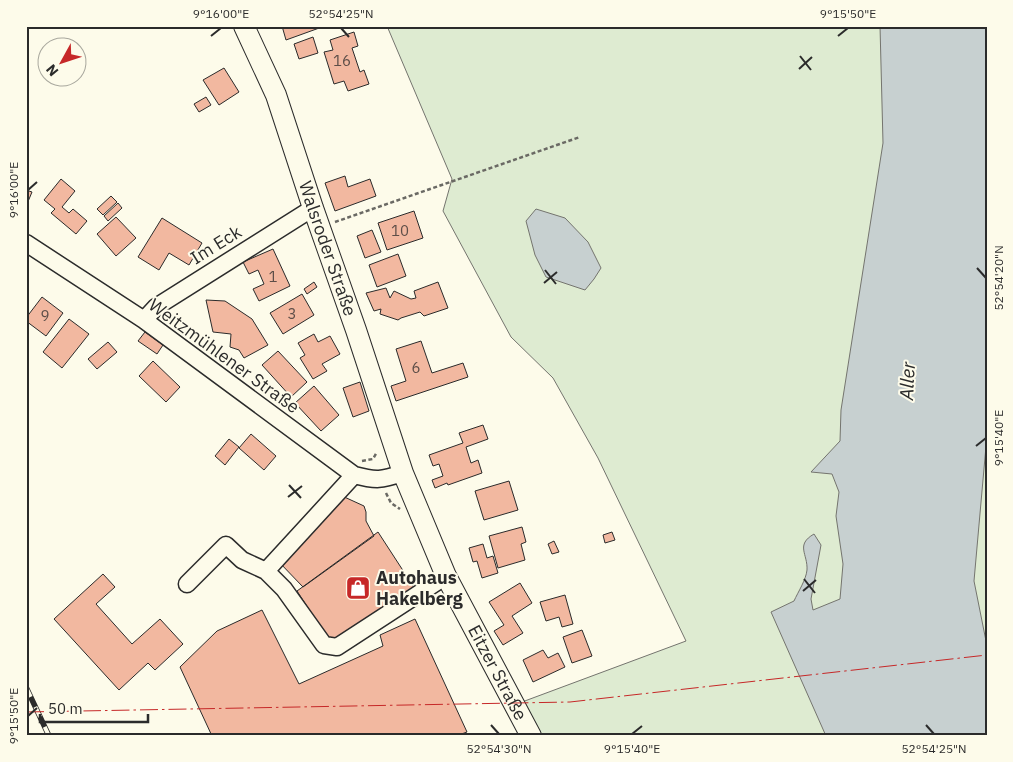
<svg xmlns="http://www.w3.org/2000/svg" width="1013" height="762" viewBox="0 0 1013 762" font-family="'IBM Plex Sans',sans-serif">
<rect width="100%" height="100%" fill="#fdfbea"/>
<path fill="#deebd1" stroke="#74746e" d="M387 26H987V736H538L522 702 686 641 598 458 553 378 511 337 443 211 452 179Z"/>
<path fill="#c7d0d0" stroke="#74746e" d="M880 26H987V435L974 581 987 646V736H826L771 612 794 601C798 592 806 580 807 570 808 554 795 545 814 534L821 545 811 599 813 610 840 599 843 564 836 516 839 492 832 474 811 472 840 441 841 410 883 143Z
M536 209 565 218 588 242 601 268 594 279 585 290 546 277 535 255 526 221Z"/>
<path fill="#f2b8a0" stroke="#2b2b2b" d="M282 26H322V27L286 40Z
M354 32 358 46 352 48 360 72 364 70 369 84 348 91 344 81 334 84 324 52 333 50 330 40Z
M313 37 318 53 299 59 294 44Z
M224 68 239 92 219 105 203 80Z
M206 97 211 105 199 112 194 104Z
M345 176 348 187 370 179 376 196 335 211 325 183Z
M61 179 75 191 62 207 69 213 73 209 87 221 76 234 51 213 55 209 44 200Z
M26 190 32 192 27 204H26Z
M111 196 117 202 103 215 97 209Z
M118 203 122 208 108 221 104 216Z
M414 211 423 238 387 250 378 223Z
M116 217 136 238 116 256 97 234Z
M162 218 202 243 189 265 169 253 159 270 138 257Z
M372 230 381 252 365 258 357 236Z
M273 249 290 286 259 301 253 289 264 284 258 270 249 274 243 262Z
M398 254 406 276 377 287 369 265Z
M314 282 317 287 307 294 304 289Z
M438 282 448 308 424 316 420 312 401 318 398 320 380 314 381 309 374 311 366 293 386 288 390 298 394 291 411 299 416 298 414 291Z
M302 294 314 315 283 334 270 313Z
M42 297 63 313 46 336 26 321V318Z
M206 300 225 301 252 319 268 345 244 358 239 350 230 347 231 334 213 332Z
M69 319 89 334 62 368 43 352Z
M145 332 163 345 157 354 138 341Z
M314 334 318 342 330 336 340 354 322 364 327 371 313 379 300 358 305 355 298 343Z
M421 341 432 373 463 363 468 377 396 401 391 386 406 381 396 349Z
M108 342 117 352 97 369 88 359Z
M278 351 307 382 291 397 262 365Z
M153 361 180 387 166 402 139 376Z
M360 382 369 411 353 417 343 388Z
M314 386 339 415 321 431 295 403Z
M483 425 488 439 466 447 471 463 478 460 482 473 448 485 447 483 435 488 432 480 443 476 439 464 433 466 429 455 463 443 459 433Z
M251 434 276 456 264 470 239 448Z
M229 439 239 447 225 465 215 456Z
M509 481 518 510 484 520 475 491Z
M340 495 364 506 366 512V521L374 536 303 587 278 561Z
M522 527 526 542 521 544 525 560 498 568 489 536Z
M378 532 415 589 330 642 297 591Z
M612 532 615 540 605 543 603 535Z
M554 541 559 552 552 554 548 544Z
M483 544 487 558 493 556 498 573 482 578 477 561 473 562 469 548Z
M103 574 115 587 96 604 132 644 160 619 183 644 155 670 148 663 119 690 54 619Z
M520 583 532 603 512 616 523 633 503 645 494 631 504 625 489 602Z
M565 595 573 624 562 627 559 617 546 621 540 602Z
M262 610 299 684 383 646 380 635 415 619 467 732 456 736H212L180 667 217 631Z
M582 630 592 656 572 663 563 637Z
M543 650 548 658 558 653 565 667 533 682 523 660Z"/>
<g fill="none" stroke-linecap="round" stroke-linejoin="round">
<defs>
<path id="minor" d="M26 243 144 320 354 475C377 481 381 480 403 473
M144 320 156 307 313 208
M354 475 266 571 284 589 324 645 337 647 446 576
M187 584 226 545 242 560 266 571"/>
<g id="major">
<path id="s1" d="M244 26 276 95 313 208 356 330 403 473 446 576 531 736"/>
</g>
</defs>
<use href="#minor" stroke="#2b2b2b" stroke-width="19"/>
<use href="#major" stroke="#2b2b2b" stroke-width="22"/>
<path stroke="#6a6964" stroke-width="2.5" stroke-dasharray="4 2.5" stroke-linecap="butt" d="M335 222 580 137
M362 461 373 459 377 452
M386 493 391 503 400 509"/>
<use href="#minor" stroke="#fdfbea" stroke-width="16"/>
<use href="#major" stroke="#fdfbea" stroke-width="20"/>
<defs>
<path id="rail" d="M26 687 49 736"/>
</defs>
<use href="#rail" stroke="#2b2b2b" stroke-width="5.5"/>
<use href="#rail" stroke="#fdfbea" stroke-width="4" stroke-dasharray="11" stroke-linecap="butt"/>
<path stroke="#c62828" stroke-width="1" stroke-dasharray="18 4 2.5 4" stroke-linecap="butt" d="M26 712 570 702 987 655"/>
</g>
<path fill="none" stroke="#2b2b2b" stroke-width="2" d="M341 28 349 37M211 36 221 28M838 36 848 28M800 56 811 70M799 69 812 57M28 190 37 182M977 268 986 278M545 270 556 284M544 283 557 272M976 446 986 438M289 485 301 498M288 497 302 486M804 579 815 593M803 591 816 580M28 716 37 708M491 725 499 734M926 725 934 734M632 734 642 726"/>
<defs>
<symbol id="shop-square" viewBox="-11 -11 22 22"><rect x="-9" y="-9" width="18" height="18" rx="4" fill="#c62828" stroke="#fdfbea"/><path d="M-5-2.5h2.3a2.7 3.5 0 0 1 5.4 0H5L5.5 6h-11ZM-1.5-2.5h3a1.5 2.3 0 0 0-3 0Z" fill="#fff"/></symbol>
</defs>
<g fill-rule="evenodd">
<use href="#shop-square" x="344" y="574" width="28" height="28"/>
</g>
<g text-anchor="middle" stroke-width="4" stroke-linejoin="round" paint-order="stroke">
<g font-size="15" fill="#5d4e48">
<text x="342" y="66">16</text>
<text x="400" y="236">10</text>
<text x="273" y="282">1</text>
<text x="292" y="319">3</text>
<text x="45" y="321">9</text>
<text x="416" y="373">6</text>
</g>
<g font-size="18" fill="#2b2b2b" stroke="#fdfbea">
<text transform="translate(216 245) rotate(-32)" y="6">Im Eck</text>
<text dy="6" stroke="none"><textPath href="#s1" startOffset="238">Walsroder Straße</textPath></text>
<text transform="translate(224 356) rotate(36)" y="6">Weitzmühlener Straße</text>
<text dy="6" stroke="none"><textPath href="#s1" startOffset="696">Eitzer Straße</textPath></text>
</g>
<g font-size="18" font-weight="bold" fill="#2b2b2b" stroke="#fdfbea" text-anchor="start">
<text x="376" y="584">Autohaus<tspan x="376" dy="21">Hakelberg</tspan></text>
</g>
<g font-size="19" font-style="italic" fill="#2b2b2b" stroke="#fdfbea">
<text transform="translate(907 381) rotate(-87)" y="7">Aller</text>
</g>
</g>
<rect width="1013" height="762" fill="none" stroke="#fdfbea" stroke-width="55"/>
<g transform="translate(62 62) rotate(230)"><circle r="24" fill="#fdfbea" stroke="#a9a89e"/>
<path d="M0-4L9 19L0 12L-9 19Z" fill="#c62828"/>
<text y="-8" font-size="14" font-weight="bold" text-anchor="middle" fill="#2b2b2b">N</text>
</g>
<path d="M40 714v8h108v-8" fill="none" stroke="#2b2b2b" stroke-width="2.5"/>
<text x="48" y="714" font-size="15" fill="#2b2b2b" stroke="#fdfbea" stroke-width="4" paint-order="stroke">50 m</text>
<rect x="28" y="28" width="958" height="706" fill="none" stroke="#2b2b2b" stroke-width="2"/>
<g font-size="12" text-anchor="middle" fill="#2b2b2b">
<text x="221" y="18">9°16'00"E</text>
<text x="341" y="18">52°54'25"N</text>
<text x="848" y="18">9°15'50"E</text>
<text transform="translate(14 190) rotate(-90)" y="4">9°16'00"E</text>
<text transform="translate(999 278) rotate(-90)" y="4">52°54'20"N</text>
<text transform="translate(999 438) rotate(-90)" y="4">9°15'40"E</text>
<text transform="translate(14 716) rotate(-90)" y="4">9°15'50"E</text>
<text x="499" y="753">52°54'30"N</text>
<text x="632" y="753">9°15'40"E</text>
<text x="934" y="753">52°54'25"N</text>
</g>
</svg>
